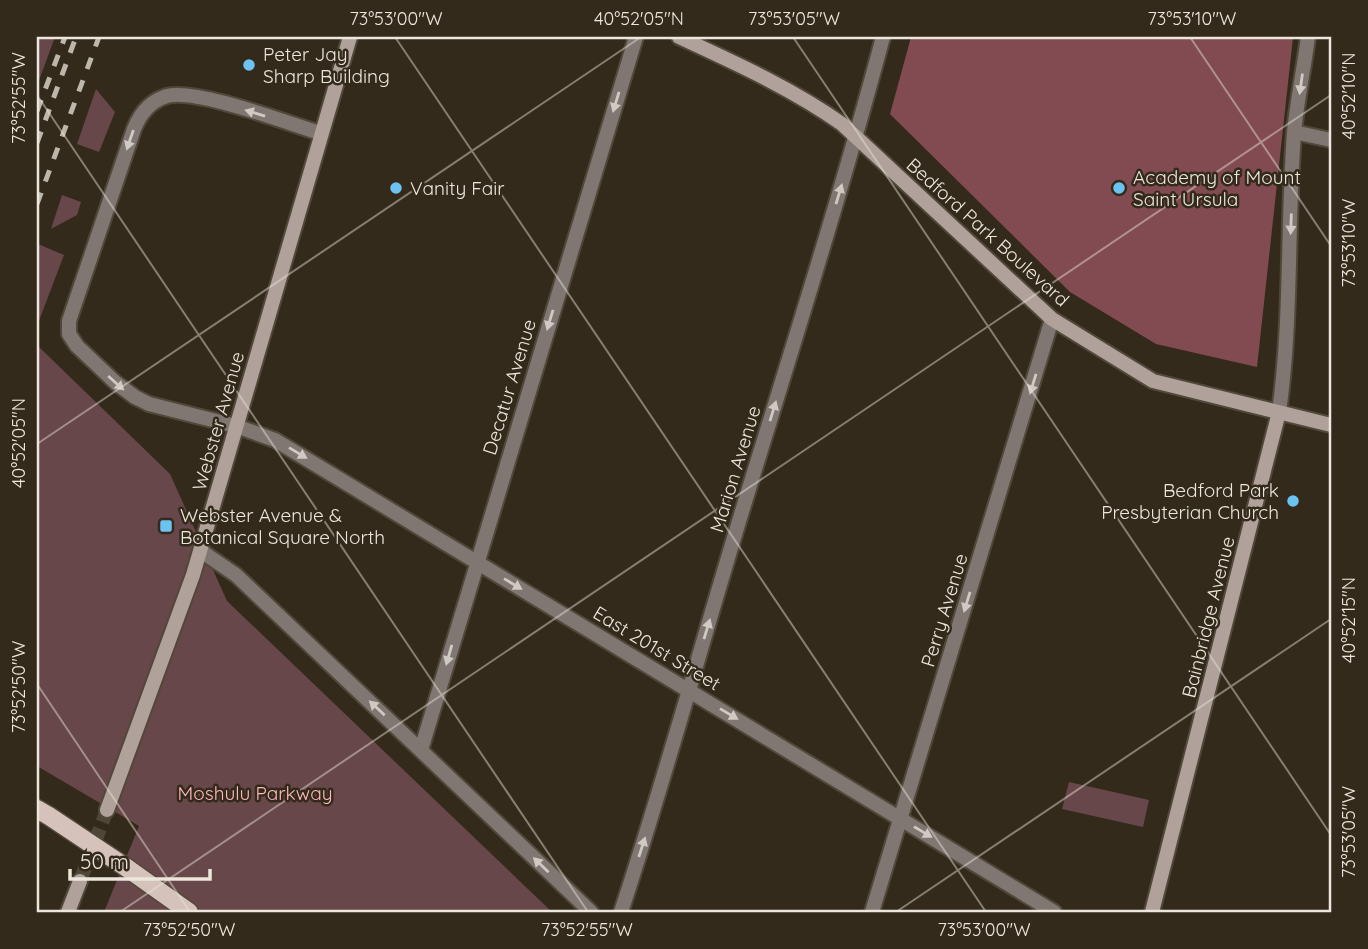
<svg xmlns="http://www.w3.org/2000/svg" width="1368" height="949" viewBox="0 0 1368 949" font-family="Quicksand,sans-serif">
<rect width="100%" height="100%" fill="#332a1b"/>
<path fill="#68474a" d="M37 37H55L37 86Z
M96 89 115 112 99 152 77 144Z
M62 195 81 202 77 215 51 229Z
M38 244 64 255 37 326V247Z
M37 345 170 474 227 601 552 912H104L139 826 37 766Z
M1069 782 1149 800 1143 827 1062 809Z"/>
<path fill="#824b51" d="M911 37H1293L1257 367 1156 344 1070 292 890 114Z"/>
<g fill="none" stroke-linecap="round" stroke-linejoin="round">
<path stroke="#4f4638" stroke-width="14" stroke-dasharray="14 7" stroke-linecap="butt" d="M80 881 107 810"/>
<defs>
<path id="street" d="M1294 132 1331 140
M320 133C287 123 196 88 167 96 150 101 140 114 134 129L69 321V334L77 346 116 383 135 397 149 404 236 426 275 440 1054 912
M1279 412C1292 319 1287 226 1294 133 1297 101 1304 68 1308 37
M201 551 236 575 591 912
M421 750 636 37
M621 912C664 782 700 649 740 518 789 358 840 198 883 37
M872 912 1052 319"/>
<path id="secondary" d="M679 37C735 63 791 88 842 124L1052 319 1153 381 1331 425
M107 810 193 575 350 37
M68 912 80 881
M1152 912 1279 412"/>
<path id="primary" d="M37 809 49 816
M127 868 189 912"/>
</defs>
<use href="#street" stroke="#51483a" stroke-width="18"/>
<use href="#secondary" stroke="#51483a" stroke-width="18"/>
<use href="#primary" stroke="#51483a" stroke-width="21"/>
<use href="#street" stroke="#807773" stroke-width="14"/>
<use href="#secondary" stroke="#b0a19b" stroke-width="14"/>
<use href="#primary" stroke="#d5c2ba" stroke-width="18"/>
<path stroke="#bdb6ab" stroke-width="5" stroke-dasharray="12 12" stroke-linecap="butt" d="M37 111 65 37
M37 143 76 37
M37 204 99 37"/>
<defs>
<path id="primary-bridge" d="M49 816 127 868"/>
</defs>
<use href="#primary-bridge" stroke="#51483a" stroke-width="21" stroke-linecap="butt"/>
<use href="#primary-bridge" stroke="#d5c2ba" stroke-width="18"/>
</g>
<defs><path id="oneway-solid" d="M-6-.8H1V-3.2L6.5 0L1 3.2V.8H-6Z" transform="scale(1.75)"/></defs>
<g fill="#d1cac2">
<use href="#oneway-solid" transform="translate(1301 84) rotate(98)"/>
<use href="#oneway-solid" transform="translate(616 102) rotate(107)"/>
<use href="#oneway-solid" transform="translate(255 113) rotate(-163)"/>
<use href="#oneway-solid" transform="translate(130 140) rotate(109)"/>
<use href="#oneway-solid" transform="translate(839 194) rotate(-73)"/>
<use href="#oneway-solid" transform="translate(1291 224) rotate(92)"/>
<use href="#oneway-solid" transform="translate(550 320) rotate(107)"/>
<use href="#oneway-solid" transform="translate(116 383) rotate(42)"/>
<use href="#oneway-solid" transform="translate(1033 384) rotate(107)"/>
<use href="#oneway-solid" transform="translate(773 411) rotate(-73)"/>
<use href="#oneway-solid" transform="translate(298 453) rotate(31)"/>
<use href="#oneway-solid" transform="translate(513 584) rotate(31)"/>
<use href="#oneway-solid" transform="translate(967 602) rotate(107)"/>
<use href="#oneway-solid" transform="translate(707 629) rotate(-73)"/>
<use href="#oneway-solid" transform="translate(449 655) rotate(106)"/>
<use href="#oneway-solid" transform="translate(377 708) rotate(-137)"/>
<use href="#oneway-solid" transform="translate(729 714) rotate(31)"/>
<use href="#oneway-solid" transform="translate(923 832) rotate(31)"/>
<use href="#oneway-solid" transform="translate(642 847) rotate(-72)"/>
<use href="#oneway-solid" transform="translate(541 865) rotate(-136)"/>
</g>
<path fill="none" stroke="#ece6dc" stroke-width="2" stroke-opacity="0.45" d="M395 37 986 912M793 37 1331 835M1190 37 1331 246M37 95 588 912M37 444 641 37M37 684 190 912M120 912 1331 95M896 912 1331 619"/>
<g fill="#6cc3f2" stroke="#332a1b" stroke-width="2.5">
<circle cx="249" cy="65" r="7"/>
<circle cx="396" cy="188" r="7"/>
<circle cx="1119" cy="188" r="7"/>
<circle cx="1293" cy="501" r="7"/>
<rect x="159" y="519" width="14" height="14" rx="3.5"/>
</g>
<g text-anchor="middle" stroke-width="5" stroke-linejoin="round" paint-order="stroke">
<g font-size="19" fill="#ece6dc" stroke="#332a1b" text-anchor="start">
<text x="263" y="61">Peter Jay<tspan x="263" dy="22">Sharp Building</tspan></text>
<text x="1133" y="184">Academy of Mount<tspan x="1133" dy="22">Saint Ursula</tspan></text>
<text x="410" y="195">Vanity Fair</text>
<text x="1279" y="497" text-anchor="end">Bedford Park<tspan x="1279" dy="22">Presbyterian Church</tspan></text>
<text x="180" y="522">Webster Avenue &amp;<tspan x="180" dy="22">Botanical Square North</tspan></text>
</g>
<g font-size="19" fill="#ece6dc" stroke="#332a1b">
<text transform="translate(988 232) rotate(42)" y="7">Bedford Park Boulevard</text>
<text transform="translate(509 387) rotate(-73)" y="7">Decatur Avenue</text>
<text transform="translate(218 421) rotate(-74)" y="7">Webster Avenue</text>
<text transform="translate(735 469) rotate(-73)" y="7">Marion Avenue</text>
<text transform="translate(944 610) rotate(-73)" y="7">Perry Avenue</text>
<text transform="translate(1208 617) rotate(-76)" y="7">Bainbridge Avenue</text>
<text transform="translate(657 648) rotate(31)" y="7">East 201st Street</text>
</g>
<g font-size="19" fill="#feb7bc" stroke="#332a1b">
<text x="255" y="800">Moshulu Parkway</text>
</g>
</g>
<rect width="1368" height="949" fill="none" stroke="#332a1b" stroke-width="77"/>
<path d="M70 869v10h140v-10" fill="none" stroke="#ece6dc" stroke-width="3.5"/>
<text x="80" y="869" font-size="21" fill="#ece6dc" stroke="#332a1b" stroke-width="5" paint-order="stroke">50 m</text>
<rect x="38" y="38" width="1292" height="873" fill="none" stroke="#ece6dc" stroke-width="2.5"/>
<g font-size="18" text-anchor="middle" fill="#ece6dc">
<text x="396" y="25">73°53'00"W</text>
<text x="639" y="25">40°52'05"N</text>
<text x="794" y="25">73°53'05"W</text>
<text x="1192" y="25">73°53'10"W</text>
<text transform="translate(1349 96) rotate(-90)" y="6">40°52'10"N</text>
<text transform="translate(19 98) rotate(-90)" y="6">73°52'55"W</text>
<text transform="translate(1349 243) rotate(-90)" y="6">73°53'10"W</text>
<text transform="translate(19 443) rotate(-90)" y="6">40°52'05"N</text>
<text transform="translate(1349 620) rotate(-90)" y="6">40°52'15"N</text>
<text transform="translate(19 687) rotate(-90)" y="6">73°52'50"W</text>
<text transform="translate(1349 832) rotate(-90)" y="6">73°53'05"W</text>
<text x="189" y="936">73°52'50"W</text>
<text x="587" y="936">73°52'55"W</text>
<text x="984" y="936">73°53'00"W</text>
</g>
</svg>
